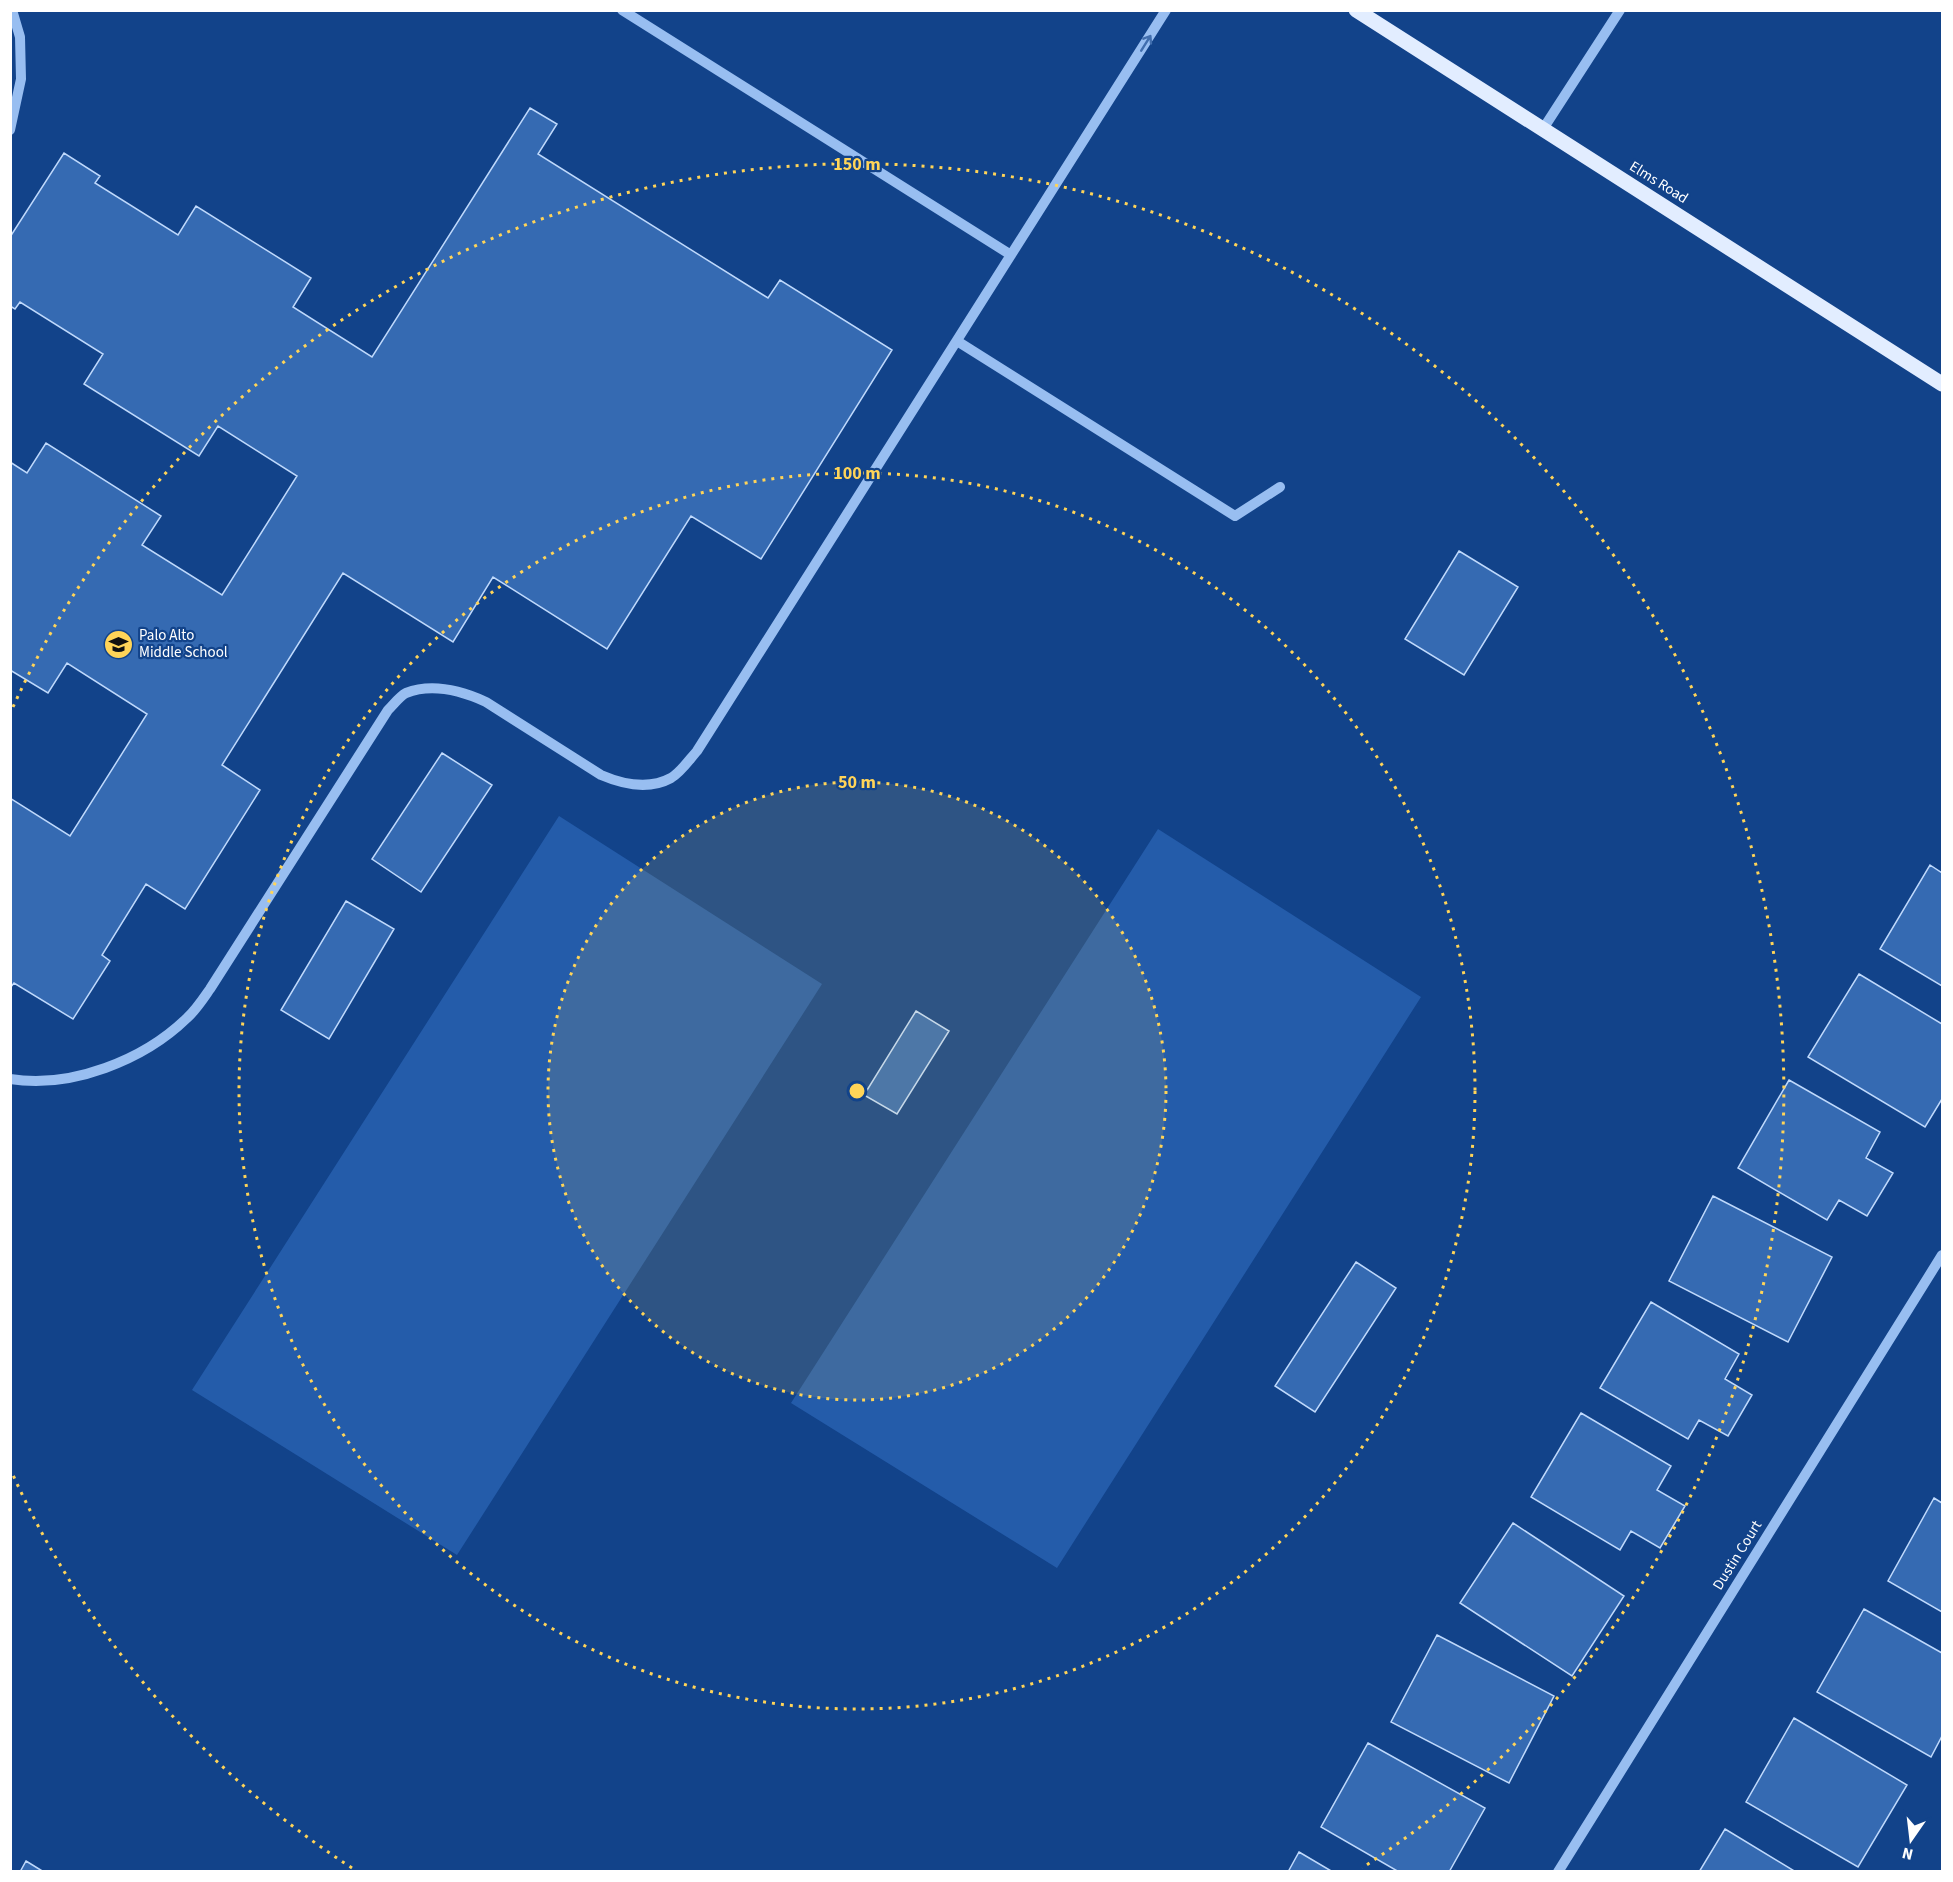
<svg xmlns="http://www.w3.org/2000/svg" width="1953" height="1882" viewBox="0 0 1953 1882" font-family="'Source Sans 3',sans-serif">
<rect width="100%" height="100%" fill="#12438a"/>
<path fill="#245caa" d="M559 816 822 984 457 1555 192 1390Z
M1158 829 1421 997 1057 1568 791 1403Z"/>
<path fill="#356ab2" stroke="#bfd9fc" stroke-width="1.5" d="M530 108 557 124 538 154 768 298 780 280 892 350 761 559 691 516 607 649 493 577 453 642 343 573 222 765 260 790 185 909 146 884 102 955 110 961 73 1019 14 983 10 988V798L70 836 147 714 67 663 48 693 10 670V462L27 473 46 443 161 516 142 545 222 595 297 476 218 426 199 456 84 384 103 354 20 302 15 309 10 306V237L64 153 100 176 95 183 178 235 196 206 311 278 293 307 372 357Z
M1459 551 1518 587 1464 675 1405 639Z
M442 753 492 785 421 892 372 859Z
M1930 865 1942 873V986L1880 949Z
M346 901 394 929 329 1039 281 1010Z
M1859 974 1942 1024V1099L1925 1127 1808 1057Z
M916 1011 949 1031 897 1114 864 1095Z
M1789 1080 1880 1132 1866 1158 1893 1173 1867 1216 1839 1200 1827 1220 1738 1168Z
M1713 1196 1832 1257 1788 1342 1669 1281Z
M1356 1262 1396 1288 1315 1412 1275 1386Z
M1651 1302 1739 1354 1725 1379 1752 1395 1728 1436 1699 1420 1688 1439 1600 1388Z
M1581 1413 1671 1466 1657 1490 1685 1506 1660 1548 1631 1531 1620 1550 1531 1497Z
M1934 1498 1942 1503V1612L1888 1581Z
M1513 1523 1624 1596 1572 1676 1460 1603Z
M1864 1609 1942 1653V1736L1931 1757 1817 1692Z
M1437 1635 1554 1696 1509 1783 1391 1722Z
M1794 1718 1907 1785 1858 1867 1746 1802Z
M1368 1743 1485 1808 1449 1872H1399L1321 1827Z
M1725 1829 1796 1872H1699Z
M1299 1852 1333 1872H1288Z
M26 1861 44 1872H20Z"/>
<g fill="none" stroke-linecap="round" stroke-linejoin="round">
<path stroke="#98bef1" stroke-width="10" d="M622 10 1011 255
M1543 129 1620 10
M10 130 21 79 20 37 12 10
M957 341 1235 516 1280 487
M10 1079C71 1089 144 1060 187 1018 196 1010 203 999 210 989L388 710C393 705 400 696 406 693 432 683 462 691 486 702L601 775C622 784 649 790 671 778 681 772 689 760 697 751L1166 10
M1558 1872 1942 1255"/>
<path stroke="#e2edff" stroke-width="15" d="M1356 10 1942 384"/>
</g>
<defs><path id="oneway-shaft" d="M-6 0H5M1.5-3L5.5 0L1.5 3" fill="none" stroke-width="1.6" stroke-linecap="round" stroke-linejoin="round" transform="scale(1.5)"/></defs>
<use stroke="#416eae" href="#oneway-shaft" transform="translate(1146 43) rotate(-58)"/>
<circle cx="857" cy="1091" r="309" fill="#ffd458" fill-opacity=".12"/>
<g fill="none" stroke="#ffd458" stroke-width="3" stroke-dasharray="3 6">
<circle cx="857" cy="1091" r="309"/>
<circle cx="857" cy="1091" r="618"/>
<path d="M352 1868A927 927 0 0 1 13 1475M13 707A927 927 0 1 1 1362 1868"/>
</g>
<defs>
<symbol id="school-disc" viewBox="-11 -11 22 22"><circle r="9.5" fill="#ffd458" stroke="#12438a"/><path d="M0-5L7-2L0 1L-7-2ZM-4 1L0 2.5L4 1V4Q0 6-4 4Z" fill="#111"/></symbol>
</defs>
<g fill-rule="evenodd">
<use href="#school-disc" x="102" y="628" width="33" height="33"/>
</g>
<g text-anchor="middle" stroke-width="4.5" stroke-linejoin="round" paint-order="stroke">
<g font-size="15" fill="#fff" stroke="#12438a">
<text transform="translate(1659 182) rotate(32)" y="5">Elms Road</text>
<text transform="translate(1737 1555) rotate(-58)" y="5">Dustin Court</text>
</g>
<g font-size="15" fill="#fff" stroke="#12438a" text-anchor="start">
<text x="139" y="640">Palo Alto<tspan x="139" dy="17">Middle School</tspan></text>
</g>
</g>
<circle cx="857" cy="1091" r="9" fill="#ffd458" stroke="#12438a" stroke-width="3"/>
<g font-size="18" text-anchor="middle" font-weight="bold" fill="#ffd458" stroke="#12438a" stroke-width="4.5" stroke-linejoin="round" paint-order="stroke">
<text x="857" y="170">150 m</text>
<text x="857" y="479">100 m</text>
<text x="857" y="788">50 m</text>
</g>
<rect width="1953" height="1882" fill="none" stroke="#ffffff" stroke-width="24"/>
<g transform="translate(1911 1840) rotate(194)" stroke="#12438a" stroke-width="4.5" paint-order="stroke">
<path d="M0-4.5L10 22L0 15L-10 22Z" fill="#ffffff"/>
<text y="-9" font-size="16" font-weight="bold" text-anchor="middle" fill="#ffffff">N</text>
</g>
</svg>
